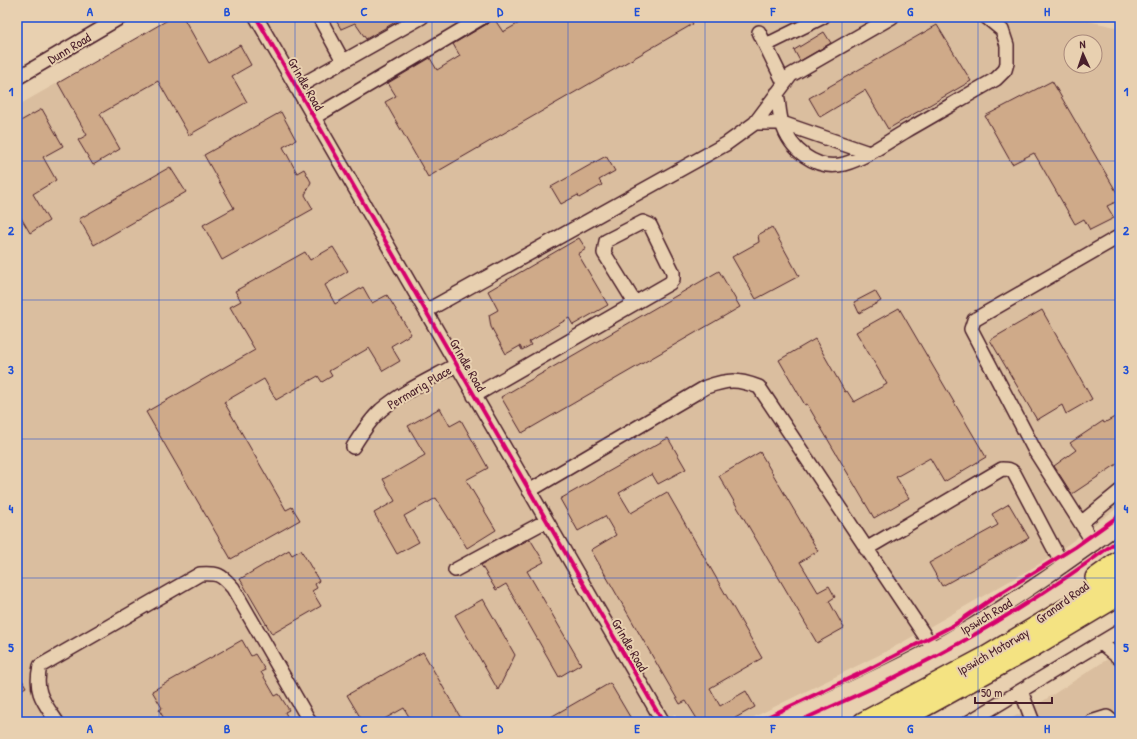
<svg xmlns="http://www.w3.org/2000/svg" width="1137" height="739" viewBox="0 0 1137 739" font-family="'Patrick Hand',sans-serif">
<rect width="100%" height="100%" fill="#e8d0b0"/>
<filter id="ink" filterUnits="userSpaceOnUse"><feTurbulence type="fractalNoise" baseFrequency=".025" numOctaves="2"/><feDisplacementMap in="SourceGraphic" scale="8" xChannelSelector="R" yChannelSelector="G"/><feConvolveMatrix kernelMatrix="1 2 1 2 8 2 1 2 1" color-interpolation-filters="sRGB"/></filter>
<g filter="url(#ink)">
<path fill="#dabe9f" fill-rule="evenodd" d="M173 17H1070L1120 28V506L1048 559 889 650 744 722H681L675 714 662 722H17V106ZM1071 42H1095V66H1071Z
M1120 651V722H1004L1037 705Z"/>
<path fill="#cfaa89" stroke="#4a1f2b" d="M173 17H183L209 63 240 45 251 65 232 76 247 102 189 135 158 81 100 114 120 149 93 165 78 140 87 135 58 83Z
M334 17H404L366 39 355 23 341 29Z
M493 17 503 32 530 17H689L693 24 428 177 385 102 396 96 388 83 430 58 437 70 460 56 453 44 487 24Z
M937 25 971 81 888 129 865 90 820 117 809 98Z
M824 32 831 43 800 61 794 50Z
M1052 81 1120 198V200L1107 206 1114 218 1090 230 1084 219 1075 224 1034 153 1012 164 985 116Z
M42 109 63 146 43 157 56 180 33 194 49 221 30 233 17 211V123Z
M281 112 296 140 283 147 297 173 304 169 311 182 305 195 313 209 222 260 203 225 234 208 204 155Z
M606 156 615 171 599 180 602 185 579 198 578 195 561 204 551 187Z
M170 167 186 192 94 245 79 219Z
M772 227 799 276 756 299 732 257 759 242 758 235Z
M579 238 586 249 578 254 608 305 573 325 569 318 529 342 531 345 522 350 520 346 506 354 491 327 489 315 498 310 488 291Z
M333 247 348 271 325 285 335 304 363 287 372 303 387 295 411 334 391 346 400 361 383 371 369 348 329 371 332 376 322 382 318 376 276 400 264 379 224 402 286 510 292 507 300 520 231 559 146 412 255 350 230 307 241 301 235 291 305 252 310 260Z
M719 271 740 307 522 433 501 397Z
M875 291 881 301 859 313 854 302Z
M899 308 986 457 944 482 930 458 896 477 909 498 874 518 807 404 805 405 779 360 815 339 845 392 847 391 854 402 887 384 856 332Z
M1042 310 1092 399 1066 414 1062 405 1037 420 990 340Z
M440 408 450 426 461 420 488 468 466 480 496 530 467 548 436 498 404 516 419 542 397 554 374 513 395 501 383 479 425 455 408 426Z
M1120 414V462L1072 494 1054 466 1076 450 1070 443 1103 421 1104 423Z
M668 438 686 469 658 484 652 474 619 493 631 513 667 492 762 658 710 688 720 706 746 691 755 707 728 722H699L686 701 680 704 591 550 616 535 605 516 578 531 560 499Z
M760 452 818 551 800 562 818 592 829 586 835 597 829 601 844 628 817 643 719 476Z
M1009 504 1029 538 942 586 929 563 998 525 992 514Z
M530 539 544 562 527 571 581 664 559 677 506 584 496 590 481 565Z
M289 550 292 555 301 550 319 581 315 584 317 588 312 591 321 606 272 634 240 579Z
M483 599 515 655 498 690 455 615Z
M242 640 251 656 255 654 265 670 261 672 275 696 279 694 289 710 285 712 290 722H166L159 710 162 708 152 691Z
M423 652 463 722H412L404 708 379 722H363L347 695Z
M17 671 26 687 17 692Z
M610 683 633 722H542Z"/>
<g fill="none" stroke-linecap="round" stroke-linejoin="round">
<defs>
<path id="minor" d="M256 17 663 722
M319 17 343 61
M759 32 784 83
M766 45 823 17
M17 78 121 17
M296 88 422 17
M777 93C779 103 779 114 782 123 790 150 816 171 844 164 866 158 887 142 906 131 936 114 966 96 996 79L1005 70 1007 63V45L1002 30 986 17
M313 118 483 17
M755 123H782L869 153
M426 311 726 144 755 123 791 75 892 17
M474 396 670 283 673 279V272L650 225 643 222 606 241 604 253 635 303
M353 447C361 434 370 420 381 410 403 391 431 379 456 365
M529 491 706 387C729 379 737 379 759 387L933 648
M1081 523 1120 491
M1094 544 1035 451 971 329 974 320 1120 236
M866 549 1002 469C1008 469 1010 469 1014 473L1063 566
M455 570 546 521
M1101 643 1120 659
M1021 691 1033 722
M57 722C43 701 34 692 40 666L200 574C218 573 221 574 233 588L310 722
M778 722C828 699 878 677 927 651 995 615 1058 570 1120 525
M969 722 1120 631
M1091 722 1107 717 1113 722"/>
<path id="highway" d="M1095 578 1120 560
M863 722 985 657 1120 576
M897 722 1028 650 1120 595"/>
</defs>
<use href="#minor" stroke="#4a1f2b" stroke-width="16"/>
<use href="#highway" stroke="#4a1f2b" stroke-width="22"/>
<use href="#minor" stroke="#e8d0b0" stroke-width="13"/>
<use href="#highway" stroke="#f4e382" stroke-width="19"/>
<defs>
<path id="cycleway" d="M256 17 663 722
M757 722 867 670 954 625 996 596 1075 547 1120 515
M798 722C833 705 869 691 903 673 979 635 1052 590 1120 539"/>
</defs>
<use href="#cycleway" stroke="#e8d0b0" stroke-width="6"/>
<use href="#cycleway" stroke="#d6006c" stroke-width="4"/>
</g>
</g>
<path fill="none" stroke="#1d4ed8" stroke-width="1" stroke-opacity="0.55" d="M159 17V722M295 17V722M432 17V722M568 17V722M705 17V722M842 17V722M978 17V722M17 161H1120M17 300H1120M17 439H1120M17 578H1120"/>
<g text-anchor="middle" stroke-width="4" stroke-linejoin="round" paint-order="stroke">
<g font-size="13" fill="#4a1f2b" stroke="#e8d0b0">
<text transform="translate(69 48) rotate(-31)" y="5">Dunn Road</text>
<text transform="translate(306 84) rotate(60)" y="5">Grindle Road</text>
<text transform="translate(468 365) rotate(60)" y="5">Grindle Road</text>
<text transform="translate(419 387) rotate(-31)" y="5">Permarig Place</text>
<text transform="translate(1062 602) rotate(-36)" y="5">Granard Road</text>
<text transform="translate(986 616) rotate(-31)" y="5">Ipswich Road</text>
<text transform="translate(630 645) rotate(60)" y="5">Grindle Road</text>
<text transform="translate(993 651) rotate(-30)" y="5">Ipswich Motorway</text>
</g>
</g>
<rect width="1137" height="739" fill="none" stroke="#e8d0b0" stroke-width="44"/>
<g transform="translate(1083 54) rotate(357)"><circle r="19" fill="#e8d0b0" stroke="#a9897b"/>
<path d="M0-3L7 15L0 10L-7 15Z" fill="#4a1f2b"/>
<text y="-6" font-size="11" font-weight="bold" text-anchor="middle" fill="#4a1f2b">N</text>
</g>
<path d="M975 697v6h77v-6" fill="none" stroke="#4a1f2b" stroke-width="2"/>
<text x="981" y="697" font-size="12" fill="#4a1f2b" stroke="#e8d0b0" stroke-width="3" paint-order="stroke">50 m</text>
<rect x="22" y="22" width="1093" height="695" fill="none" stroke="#1d4ed8" stroke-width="1.5"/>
<g font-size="13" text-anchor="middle" font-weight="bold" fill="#1d4ed8">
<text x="90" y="16">A</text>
<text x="227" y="16">B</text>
<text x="364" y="16">C</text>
<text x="500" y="16">D</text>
<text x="637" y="16">E</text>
<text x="773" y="16">F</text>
<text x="910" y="16">G</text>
<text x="1047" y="16">H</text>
<text x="11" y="96">1</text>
<text x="1126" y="96">1</text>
<text x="11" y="235">2</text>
<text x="1126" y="235">2</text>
<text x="11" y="374">3</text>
<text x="1126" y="374">3</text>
<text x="11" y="513">4</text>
<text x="1126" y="513">4</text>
<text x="11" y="652">5</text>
<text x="1126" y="652">5</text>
<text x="90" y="733">A</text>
<text x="227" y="733">B</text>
<text x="364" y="733">C</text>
<text x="500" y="733">D</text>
<text x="637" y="733">E</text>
<text x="773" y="733">F</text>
<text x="910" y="733">G</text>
<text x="1047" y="733">H</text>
</g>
</svg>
